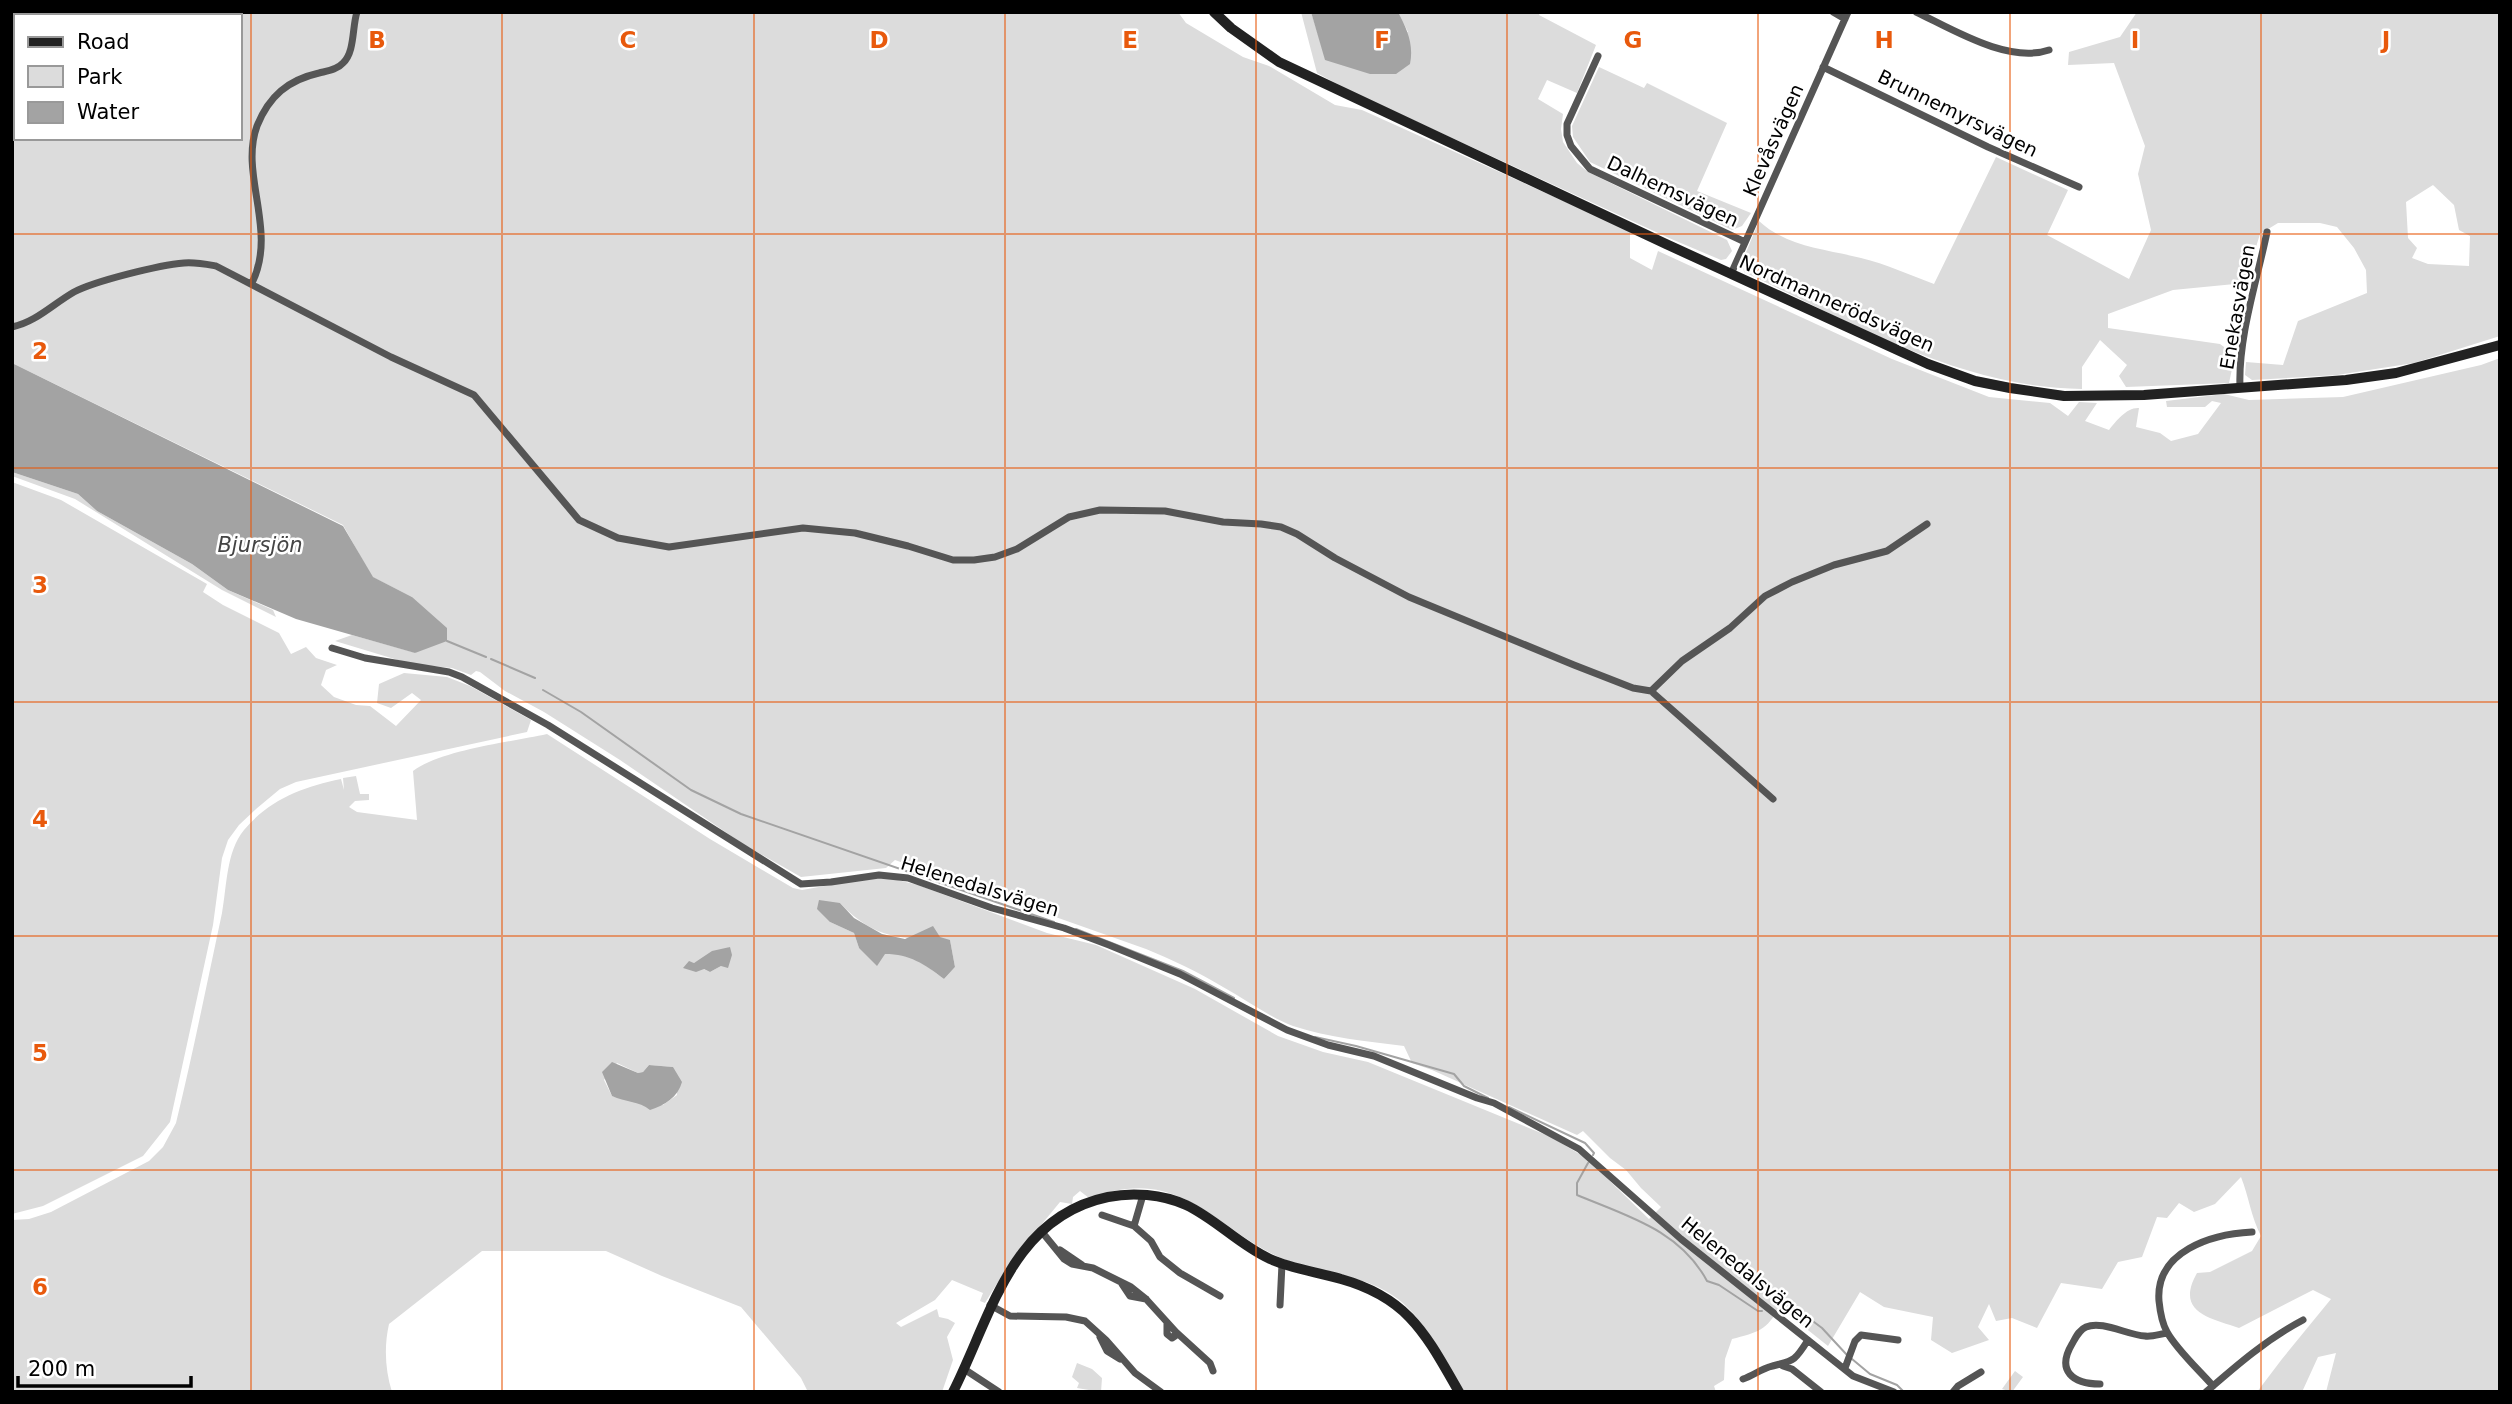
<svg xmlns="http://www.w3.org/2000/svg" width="2512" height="1404" viewBox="0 0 2512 1404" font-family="'DejaVu Sans',sans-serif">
<rect width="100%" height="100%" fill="#fff"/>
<path fill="#dcdcdc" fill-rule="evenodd" d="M12 12H1178L1186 23 1243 57 1269 66 1335 105 1362 110 1630 231V258L1652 270 1658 251 1892 359 1989 397 2050 403 2068 416 2079 402 2097 403 2085 421 2109 430C2116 421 2127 407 2139 408L2136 427 2160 433 2171 441 2198 434 2221 403 2212 401 2205 407H2167L2166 401 2224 394 2249 400 2343 397 2481 365 2500 358V1392H2326L2336 1353 2318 1357 2302 1392H2257L2282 1359 2331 1299 2313 1290 2239 1328C2209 1318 2175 1312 2197 1273L2210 1272 2252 1251 2261 1236C2251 1217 2249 1197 2241 1177L2215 1204 2194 1212 2179 1203 2167 1218 2157 1217 2142 1257 2118 1262 2102 1289 2061 1283 2037 1328 2012 1318 1996 1321 1989 1304 1978 1327 1989 1340 1952 1353 1931 1340 1933 1317 1884 1307 1860 1292 1828 1346 1779 1307C1768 1330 1756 1333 1732 1339L1725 1359 1724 1380 1714 1386 1716 1392H1463C1446 1363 1431 1330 1407 1307 1373 1273 1321 1275 1279 1257 1237 1239 1207 1202 1162 1191 1137 1185 1113 1190 1089 1198L1080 1191 1073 1197 1072 1204 1060 1202 1009 1264 985 1303 980 1301 983 1293 952 1280 935 1300 896 1323 901 1327 937 1309 939 1317 948 1319 955 1323 947 1337 953 1360 942 1392H808L801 1378 741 1307 662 1276 606 1251H482L389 1324C384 1346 385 1370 392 1392H12V1220L29 1219 51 1212 149 1161 163 1147 176 1123C193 1053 207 983 222 913 227 886 226 852 244 830 270 799 303 787 341 779L344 790 343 778 356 776 360 794H369V800L355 801 349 807 357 812 417 820 413 771C441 750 511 742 547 734L710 839 793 888 802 890 870 878H889L918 885 1047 933 1096 945 1195 989 1278 1036 1323 1052 1368 1062 1551 1137 1586 1158 1649 1219 1661 1207 1641 1188 1626 1170 1610 1158 1583 1131 1577 1135 1432 1070 1412 1063 1404 1046C1367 1041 1329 1038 1293 1026 1267 1016 1247 1000 1223 987 1198 972 1173 960 1146 949L895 860 886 868 801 877 743 844 620 760 544 712 505 691 480 672 476 671 471 675 452 668 411 664 335 641 352 635 416 653 412 597 372 577 343 525 12 363ZM16 16H240V138H16ZM840 903C876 941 902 938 950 940L955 967 944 979 920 961 902 954H885L859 948 854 933 830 922ZM730 947 721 966 710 972 689 962 694 963ZM617 1063 638 1073 643 1072 649 1065 673 1067 677 1095 663 1105 612 1096 604 1080Z
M1301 12H1311L1326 60 1408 32 1398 12H1540L1539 15 1596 45 1577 93 1547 80 1538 99 1563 114 1561 129 1563 142 1577 163 1588 172 1727 240 1732 251 1726 259 1721 260 1669 238 1350 91 1317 73Z
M2137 12H2500V336L2414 363 2337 375 2252 380 2245 375 2246 362 2283 365 2298 321 2367 293 2366 270 2354 248 2337 227 2320 223H2278L2260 234 2245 283 2173 290 2108 314V328L2220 344 2235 355 2229 383 2126 387 2119 376 2127 365 2100 340 2082 367V389C1960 388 1851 322 1744 272L1742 262 1759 221C1787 247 1825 249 1861 258 1886 264 1910 275 1934 284L1996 157 2068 190 2047 235 2129 279 2151 230 2138 174 2145 146 2114 63 2068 65 2069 52 2120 37ZM2433 185 2454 205 2459 230 2470 236 2469 266 2428 264 2412 258 2417 248 2408 238 2406 202Z
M1599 67 1644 88 1647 83 1727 123 1697 191 1751 213 1742 226 1732 230 1590 162 1573 137 1572 126Z
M12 472 78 494 97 511 192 564 228 590 273 610 276 617 222 590 75 499 12 476Z
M12 482 61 500 207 584 203 592 223 605 279 633 291 654 306 647 316 658 337 665 326 670 321 685 334 697 356 705 370 706 396 726 421 700 412 693 391 708 377 703 379 684 404 673 447 677 470 686 531 720 527 732 296 782 280 789 256 809 239 825 228 840 222 858 213 925 170 1122 143 1156 43 1206 12 1214Z
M1077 1363 1092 1369 1102 1378 1101 1392 1077 1388 1079 1383 1072 1377Z
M2015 1371 2023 1377 2012 1392 2002 1389Z"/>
<path fill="#a3a3a3" d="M1311 12H1398C1407 29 1414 44 1410 64L1396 74H1370L1325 60Z
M12 363 343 526 373 577 412 597 447 628V641L415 653 296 619 228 590 192 564 97 511 78 494 12 472Z
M819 900 840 903 854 918 882 934 905 939 933 926 940 937 950 940 955 967 944 979C924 964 910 954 885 954L877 966 859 948 854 933 830 922 817 909Z
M730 947 732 955 728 968 721 966 710 972 704 969 696 972 683 968 689 961 694 963 712 951Z
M612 1062 638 1073 643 1072 649 1065 673 1067 682 1082C678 1097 665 1105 650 1110 639 1101 625 1102 612 1096L602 1072Z"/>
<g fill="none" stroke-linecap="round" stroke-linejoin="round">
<path stroke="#a3a3a3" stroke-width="2" d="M447 641 486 657
M491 659 535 678
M543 690 581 712 691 790 741 814 1054 922
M1076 929 1183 971 1234 998
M1315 1037 1356 1046 1454 1074 1464 1086 1488 1098
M1509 1107 1585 1143 1594 1153 1593 1155
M1588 1163 1577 1183V1195C1627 1216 1680 1230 1707 1281L1719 1285 1758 1311H1762
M1771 1300 1778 1295 1822 1328 1847 1355
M1852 1359 1870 1374 1897 1385 1903 1391"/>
<path stroke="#555" stroke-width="7" d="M1833 12 1845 19
M1916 12C1952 29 2008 64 2049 50
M1598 56 1567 124V135L1571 146 1590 169 1745 242
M1823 67 1988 147 2079 187
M1731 274 1848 12
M252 283C278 230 239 175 257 126 269 96 288 80 319 73 327 71 337 70 343 63 355 52 352 27 357 12
M12 327C36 322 53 304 74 292 95 281 159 265 184 263 195 262 205 264 216 266L391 357 474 395 579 520 618 538 669 547 803 528 855 533 908 546 953 560H974L995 557 1017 549 1069 517 1100 510 1165 511 1223 522 1261 524 1281 527 1297 534 1335 558 1409 597 1574 665 1633 688 1651 691 1773 799
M2240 387C2238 337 2257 281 2267 232
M332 648 365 658 449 672 462 677 548 725 801 884 831 882 879 875 908 878 992 908 1064 928 1109 945 1180 974 1287 1030 1328 1045 1374 1056 1477 1098 1494 1103 1579 1149 1681 1239 1853 1376 1894 1392
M1651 691 1682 661 1730 628 1765 596 1792 582 1834 565 1887 551 1927 524
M1102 1215 1134 1226 1151 1241 1160 1257 1180 1273 1220 1296
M1134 1226 1143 1195
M1042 1232 1064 1259 1072 1264 1093 1268 1131 1287 1146 1299 1176 1332 1175 1336 1172 1338 1167 1334V1323
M1060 1250 1082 1265
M1122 1284 1130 1296 1146 1299
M990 1305 1010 1316 1066 1317 1085 1321 1106 1340 1135 1373 1161 1392
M1280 1305 1282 1264
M1176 1332 1210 1363 1213 1371
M1100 1337 1107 1351 1120 1359
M1783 1366 1792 1369 1821 1392
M1845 1368 1855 1341 1861 1335 1898 1340
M964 1369 999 1392
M1743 1379C1752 1376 1760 1370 1769 1367 1793 1360 1793 1364 1808 1340
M2100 1384C2073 1384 2056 1371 2072 1344 2076 1337 2079 1330 2086 1327 2102 1320 2127 1335 2145 1336 2152 1337 2160 1334 2167 1333
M2213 1386C2199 1370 2177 1350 2167 1332 2162 1323 2160 1311 2159 1301 2155 1251 2212 1234 2252 1232
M1953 1392 1958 1386 1981 1372
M2206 1392C2237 1365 2267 1339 2303 1320"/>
<path stroke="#222" stroke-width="10" d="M1214 12 1231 28 1279 62 1666 244 1928 364 1975 381 2010 388 2064 396 2144 395 2346 380 2396 373 2500 345
M953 1392C991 1317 1011 1217 1108 1197 1132 1192 1162 1194 1186 1205 1216 1219 1239 1245 1270 1259 1292 1269 1318 1272 1341 1279 1409 1298 1426 1335 1459 1392"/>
</g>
<path fill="none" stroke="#e8590c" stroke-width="2" stroke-opacity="0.55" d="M251 12V1392M502 12V1392M754 12V1392M1005 12V1392M1256 12V1392M1507 12V1392M1758 12V1392M2010 12V1392M2261 12V1392M12 234H2500M12 468H2500M12 702H2500M12 936H2500M12 1170H2500"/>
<g text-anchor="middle" stroke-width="5" stroke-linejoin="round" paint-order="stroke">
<g font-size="19" fill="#000" stroke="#fff">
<text transform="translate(1958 113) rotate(26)" y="7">Brunnemyrsvägen</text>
<text transform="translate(1773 140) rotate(-66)" y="7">Klevåsvägen</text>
<text transform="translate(1673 191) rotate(25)" y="7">Dalhemsvägen</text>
<text transform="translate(1837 303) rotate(24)" y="7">Nordmannerödsvägen</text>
<text transform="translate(2237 307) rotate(-80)" y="7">Enekasvägen</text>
<text transform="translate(980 886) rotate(17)" y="7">Helenedalsvägen</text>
<text transform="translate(1748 1272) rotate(39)" y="7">Helenedalsvägen</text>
</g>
<g font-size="21" font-style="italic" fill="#444" stroke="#fff">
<text x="260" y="552">Bjursjön</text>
</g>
</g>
<g font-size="23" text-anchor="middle" font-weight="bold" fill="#e8590c" stroke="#fff" stroke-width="5" stroke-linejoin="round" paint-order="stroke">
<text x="377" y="48">B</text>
<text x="628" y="48">C</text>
<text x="879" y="48">D</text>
<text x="1130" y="48">E</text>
<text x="1382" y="48">F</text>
<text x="1633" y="48">G</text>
<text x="1884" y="48">H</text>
<text x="2135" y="48">I</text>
<text x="2386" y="48">J</text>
<text x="40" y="359">2</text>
<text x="40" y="593">3</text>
<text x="40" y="827">4</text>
<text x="40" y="1061">5</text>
<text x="40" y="1295">6</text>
</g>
<rect width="2512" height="1404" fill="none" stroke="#000000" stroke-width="28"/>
<rect x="14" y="14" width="228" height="126" fill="#ffffff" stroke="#999999" stroke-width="2"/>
<rect x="28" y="37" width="35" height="10" fill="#222222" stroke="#999999" stroke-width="2"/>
<text x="77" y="49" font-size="21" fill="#000000">Road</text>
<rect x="28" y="66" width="35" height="21" fill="#dcdcdc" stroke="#999999" stroke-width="2"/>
<text x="77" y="84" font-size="21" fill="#000000">Park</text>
<rect x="28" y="102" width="35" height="21" fill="#a3a3a3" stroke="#999999" stroke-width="2"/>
<text x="77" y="119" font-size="21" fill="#000000">Water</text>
<path d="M18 1376v10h173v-10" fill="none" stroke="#000000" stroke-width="3.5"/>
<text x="28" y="1376" font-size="21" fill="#000000" stroke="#ffffff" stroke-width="5" paint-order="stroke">200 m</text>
</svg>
